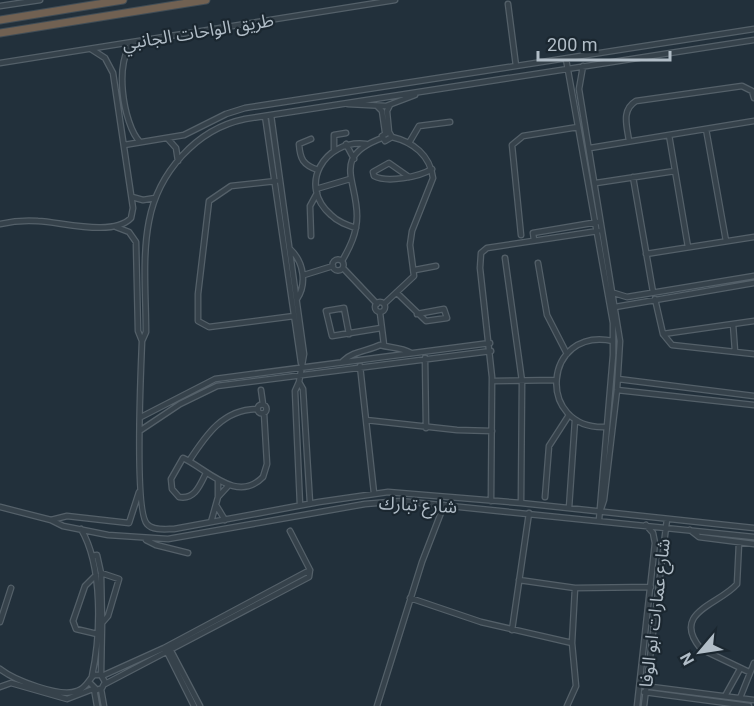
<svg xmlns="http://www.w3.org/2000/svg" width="754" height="706" viewBox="0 0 754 706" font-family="Roboto,'Noto Sans Arabic',sans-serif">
<rect width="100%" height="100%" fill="#22303b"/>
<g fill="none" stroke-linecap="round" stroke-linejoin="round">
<defs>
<path id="minor" d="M508 4 516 66
M0 6 40 0
M754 40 245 119C196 129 158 173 149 221 142 256 146 296 146 332L142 341C141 368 134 511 147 524 153 531 166 529 174 529L319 502 388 492 521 503 754 528
M134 42C113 58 123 125 140 142
M566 59 613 323V355L599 520
M0 63 395 0
M583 66 579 89 620 341 617 390 604 500 600 512
M348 104 386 106 415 95
M378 107 382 111 385 132
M271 115 304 354 299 382
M265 116 301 363
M706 129 726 241
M389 132 382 136 385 141 392 137 389 132 387 111 390 105
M669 135 688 247
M168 139 176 148 178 161
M311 139 299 144C300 159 303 165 318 170
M629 141C627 126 621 110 636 101L742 86 752 91 754 98
M409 143 419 126 450 122
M346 144 354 159
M124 145 184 135 226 114 245 108 754 29
M590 148 754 121
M334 150V135L346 133
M409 177 389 163 373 172 374 176C387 183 419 177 432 169
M633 177 653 292
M276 181 231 186 209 201 198 294V321L209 327 294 316
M596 183 675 171
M316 189 350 179
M132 197 143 200 155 198
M0 224C13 221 25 220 38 221 62 222 113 237 131 218L133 208 113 73 105 58 91 49
M116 227 129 232 136 242 138 331 142 341
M356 228C347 225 338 222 331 215 297 186 324 139 366 144
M521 235 512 145 523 136 578 127
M311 236 310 206 317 193
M534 240 533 233 598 222
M290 249C304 262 307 284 297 299
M646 254 754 237
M505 258 522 381 521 503
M332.5 265a5.5 5.5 0 1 1 11 0a5.5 5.5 0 1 1-11 0Z
M342 261C350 247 357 233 357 216 357 179 331 157 382 138
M538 263 547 315 567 354
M343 268 377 304
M415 270 436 266
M304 275 333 266
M397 293 426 321 447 318 444 309 417 314
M614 293 627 297 754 276
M655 299 663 334 672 345 754 354
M375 307a5 5 0 1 1 10 0a5 5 0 1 1-10 0Z
M384 304 414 276 410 245 412 231 433 178C430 155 413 142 392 137
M615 307 754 283
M380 313 384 345
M733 324 735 351
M349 334 344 308 326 311 332 336 381 328
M663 334 754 321
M425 358 426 428
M343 361C353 351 368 351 380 345 391 348 401 347 411 353
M360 366 374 493
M618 379 754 396
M493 381 556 380
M261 390 263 404
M617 390 754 405
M257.5 409a4.5 4.5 0 1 1 9 0a4.5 4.5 0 1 1-9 0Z
M141 417 215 379 490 343
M366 420 457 430 492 431
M606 427C535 430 543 326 613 341
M141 430 180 404 217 386 491 351
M189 461C206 435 223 409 258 409
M206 473C200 485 195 500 179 497L172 489 171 479 183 458C207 469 237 504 263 477L267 464 264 413
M218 497 229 485
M545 497 549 446 569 415
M491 501 492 377 480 268 481 253 487 248 598 231
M216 505 225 520
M300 505 295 391 299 382 303 389 310 503
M0 507 51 520 63 526 108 535 168 539 365 504 401 501 754 537
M569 508 575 420
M51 520 67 516 129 523 139 492
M211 522 218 497V481
M81 529C103 566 101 634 92 676
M690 530 699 537 754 544
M146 540 156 545 188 553
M739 543 737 584C719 605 670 612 701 649L749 672
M92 556 97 555 101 573 102 623 101 675
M101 573 119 579 108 616 102 623
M96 575 85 586 73 621 76 629 97 634
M519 580 575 588 651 587
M410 598 481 622 572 643
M0 622 11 588
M512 630 529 513
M169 647 200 706
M166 650 194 706
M0 669C14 680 60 698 77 691 87 688 88 680 94 675H101L105 682 102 688 97 690 89 682
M102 676 164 648 310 570
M105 684 309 577 310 570 290 531
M644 686 754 700
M0 687 11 683 67 699 93 689
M94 689 97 706
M101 689 104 706
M644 692 749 706
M725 696 740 669
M740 698 754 663
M377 706 422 562 444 505
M567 706 576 686 572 643 575 588
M637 706 655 543 653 533 646 525
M644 706 667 519"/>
<path id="highway" d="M0 20 123 0
M0 33 206 0"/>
</defs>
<use href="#minor" stroke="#546069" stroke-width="7"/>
<use href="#highway" stroke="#414d56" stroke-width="9"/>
<use href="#minor" stroke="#36424b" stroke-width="4.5"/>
<use href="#highway" stroke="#716152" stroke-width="7"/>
</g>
<g text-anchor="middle" stroke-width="4.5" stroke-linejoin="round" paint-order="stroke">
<g font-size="18" fill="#b1bdc7" stroke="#1b2730">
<text transform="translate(198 32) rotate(-9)" y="6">طريق الواحات الجانبي</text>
<text transform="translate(418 505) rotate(3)" y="6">شارع تبارك</text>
<text transform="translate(655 613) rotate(-83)" y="6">شارع عمارات ابو الوفا</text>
</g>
</g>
<g transform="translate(700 652) rotate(241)" stroke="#1b2730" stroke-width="4.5" paint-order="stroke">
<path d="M0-4.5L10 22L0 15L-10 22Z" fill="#b1bdc7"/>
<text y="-9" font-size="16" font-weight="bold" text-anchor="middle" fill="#b1bdc7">N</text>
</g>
<path d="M538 51v9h132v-9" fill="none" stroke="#b1bdc7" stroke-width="3"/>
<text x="547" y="51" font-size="18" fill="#b1bdc7" stroke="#1b2730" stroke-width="4.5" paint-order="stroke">200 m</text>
</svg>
